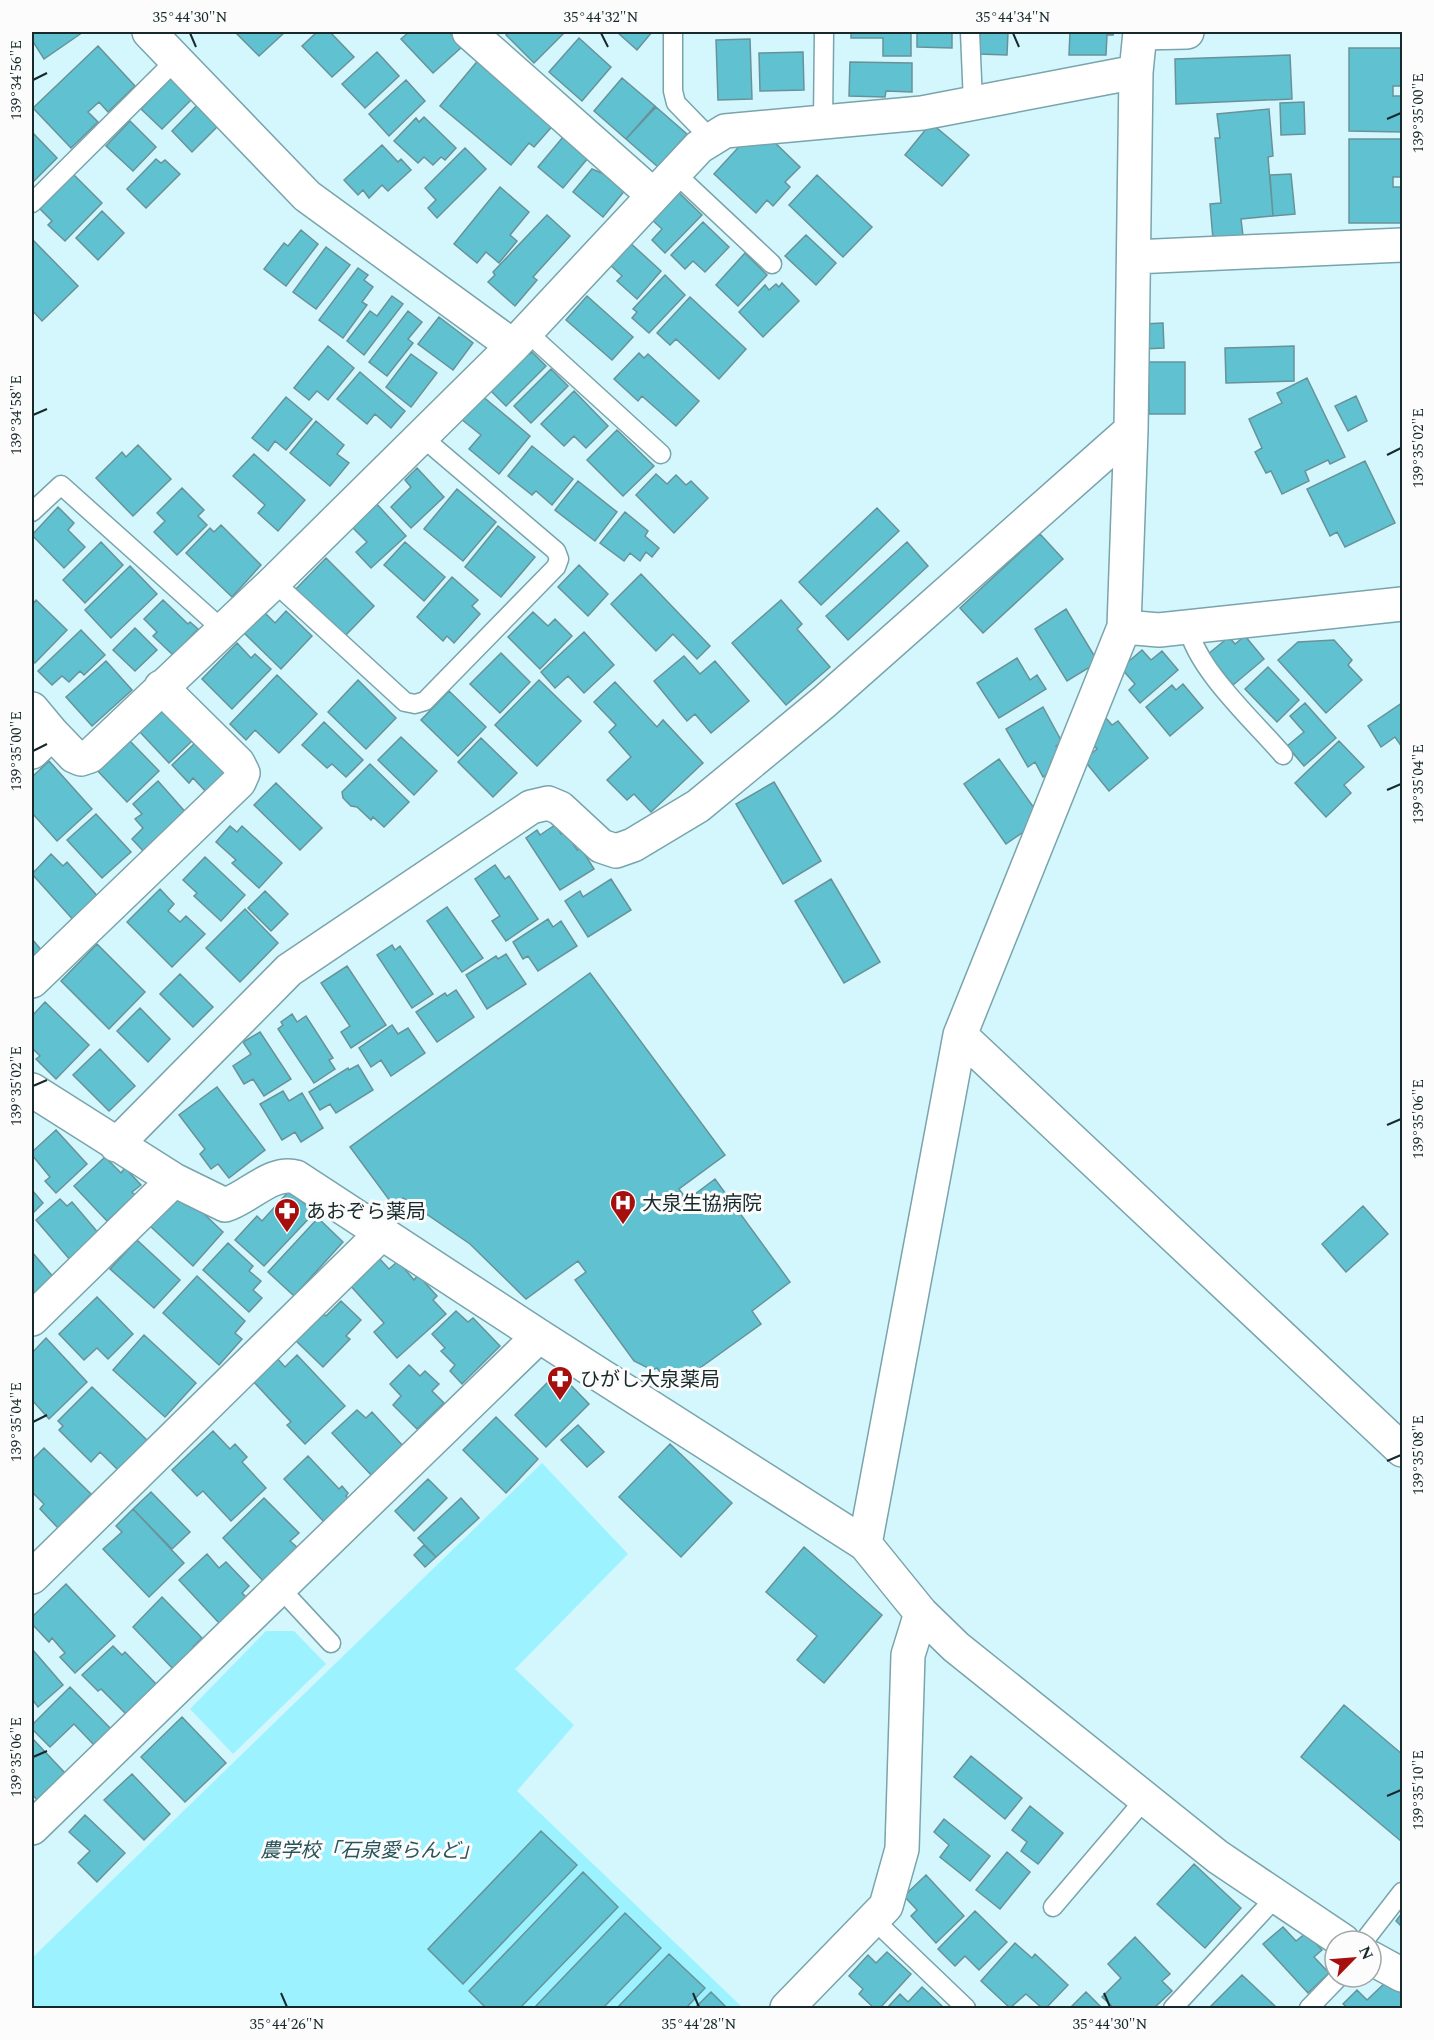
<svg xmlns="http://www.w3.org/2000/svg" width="1434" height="2040" viewBox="0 0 1434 2040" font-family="Spectral,'Noto Sans JP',serif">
<rect width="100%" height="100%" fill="#d3f7fd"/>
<path fill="#9df2ff" d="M542 1463 628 1554 515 1669 574 1725 517 1791 743 2008H36L32 2005V1958Z
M266 1631H294L326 1664 233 1754 190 1709Z"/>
<path fill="#60c2d1" stroke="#689299" stroke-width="1.5" d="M32 32H83L44 59 32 40Z
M235 32H285L259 56Z
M317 32H330L354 57 332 77 302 46Z
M409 32H449L463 46 433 73 401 39Z
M509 32H565L534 63 506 35Z
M617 32H652L637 50Z
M851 32H911V56H883V38H851Z
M917 32H952V48L917 47Z
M980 32H1008L1007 55 979 54Z
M1070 32H1114L1113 35H1107L1106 55H1069Z
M579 38 611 67 582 101 549 72Z
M750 39 752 99 718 100 716 40Z
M98 46 135 86 108 112 99 102 88 112 98 122 71 148 33 108Z
M1349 48H1402V86H1393V96H1402V132L1349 131Z
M377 52 399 76 365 108 342 84Z
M803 52 804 90 760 91 759 53Z
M1290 55 1292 99 1176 104 1175 59Z
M480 58 556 122 534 147 529 143 511 165 440 106Z
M850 62 912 63V92L886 91 885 97 849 96Z
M176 73 197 94 162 129 141 109Z
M622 78 655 106 626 139 594 111Z
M406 80 425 101 389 136 369 114Z
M203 99 224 120 192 152 172 131Z
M1304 102 1305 134 1281 135 1280 103Z
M656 107 687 134 658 167 626 139Z
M1269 109 1273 156 1268 157 1273 216 1241 219 1243 236 1213 239 1210 204 1221 203 1215 138H1220L1217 114Z
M424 117 456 148 445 160 441 157 433 165 424 157 418 163 394 141 416 118 419 122Z
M130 121 156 147 133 171 106 146Z
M931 123 969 155 942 186 905 155Z
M32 132 57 158 32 183Z
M765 133 800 167 785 182 790 187 773 206 767 200 756 213 714 174 746 139 753 145Z
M563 137 588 158 563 188 538 167Z
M1349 139H1402V177H1393V187H1402V223H1349Z
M382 145 398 162 401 159 411 170 388 191 382 185 369 198 363 190 358 195 344 180Z
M465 148 486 169 437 218 428 208 436 200 425 188Z
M156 159 161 163 165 160 180 174 146 208 127 189Z
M611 166 631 183 603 217 573 192 592 169 604 174Z
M73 174 102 203 65 241 48 225 52 221 40 209Z
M1291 174 1295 214 1273 216 1270 175Z
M817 175 872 227 843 257 789 205Z
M500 187 529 212 510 235 517 241 499 263 486 252 477 263 454 244Z
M676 190 702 215 665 253 652 240 662 229 650 218Z
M102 211 124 233 98 260 76 238Z
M547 215 570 236 533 277 537 280 515 306 488 282 495 275 493 272Z
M703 222 729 247 705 272 693 261 685 269 671 255Z
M301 230 318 244 286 286 264 269 284 243 288 246Z
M806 235 836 263 816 285 785 256Z
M32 239 78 286 42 321 32 310Z
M627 240 661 271 637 299 617 281 622 276 607 262Z
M326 247 350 265 316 309 293 292Z
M745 253 767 275 738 306 716 285Z
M358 268 368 275 364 280 373 287 362 302 367 305 343 338 319 320Z
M665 275 685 295 649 333 632 318 637 312 633 309Z
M782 283 799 301 763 337 739 312 765 285 769 290 776 284 779 287Z
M392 296 403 304 364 355 347 341 370 311 377 316Z
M587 296 633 337 612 360 566 320Z
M690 297 746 349 719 379 676 339 670 345 657 333Z
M408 311 422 322 408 339 413 343 387 376 369 362Z
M439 317 473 343 453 370 418 344Z
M1163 323 1164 348 1143 349 1142 324Z
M328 346 354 368 328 400 317 391 309 400 294 388Z
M1294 346V381L1226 383 1225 348Z
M525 350 530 354 532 352 546 366 506 406 488 388Z
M639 353 644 358 648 354 699 401 676 426 642 396 638 401 614 379Z
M411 354 437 373 411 407 386 387Z
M1148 362H1185V414H1149Z
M551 369 568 386 531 423 514 406Z
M360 372 405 411 391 428 375 414 367 424 337 399Z
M1307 378 1345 457 1330 464 1328 460 1305 471 1309 481 1282 494 1271 471 1266 473 1255 452 1262 448 1249 419 1282 403 1277 393Z
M574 391 608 426 586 448 574 436 564 446 541 424Z
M481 395 530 436 499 474 469 449 481 435 461 419Z
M1356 396 1367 421 1348 431 1335 406Z
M286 397 312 419 286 450 275 441 268 451 252 438Z
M316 421 344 445 337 454 349 463 330 486 290 453Z
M617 430 654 466 623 496 587 460Z
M138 445 171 479 133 516 96 478 122 452 126 457Z
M532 446 573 479 552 505 536 491 532 495 508 476Z
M254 454 305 500 278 531 258 513 265 505 233 476Z
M1365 461 1395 523 1345 547 1337 532 1330 536 1307 489Z
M417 468 444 497 411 528 391 507 411 487 405 480Z
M656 474 667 484 676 475 686 485 691 481 708 498 674 533 636 495Z
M578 481 617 512 595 541 555 510Z
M182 488 204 510 198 516 207 525 177 555 154 532 165 521 157 513Z
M457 489 496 522 463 561 424 529Z
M374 501 406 536 371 568 356 552 367 542 349 524Z
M58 507 74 523 68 530 85 547 64 568 32 535Z
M877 508 899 531 821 605 799 582Z
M625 512 648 531 645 536 659 548 652 557 646 552 640 561 630 553 624 561 600 543Z
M221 525 261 565 232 597 186 553 210 528 214 532Z
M498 526 535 557 501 597 465 567Z
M1040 534 1063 559 983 633 960 608Z
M101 542 123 565 85 603 63 580Z
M405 542 445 577 424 601 384 565Z
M907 542 928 566 848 640 826 616Z
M326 558 374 606 344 637 295 590Z
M579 565 608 594 588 616 558 587Z
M130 566 157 594 111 638 85 610Z
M641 574 710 646 697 659 673 634 656 651 611 604Z
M452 577 478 600 472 606 480 614 454 643 447 636 443 641 417 617Z
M36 600 67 630 35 663 32 660V605Z
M163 600 188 624 190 622 198 629 173 655 153 636 157 632 144 619Z
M781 600 802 624 797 629 830 667 786 705 732 643Z
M1066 609 1098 662 1067 681 1035 629Z
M263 611 275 623 286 611 312 636 281 669 243 632Z
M533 612 548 626 555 619 572 636 540 669 508 637Z
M135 628 157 650 135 671 113 650Z
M81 630 105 655 84 675 80 671 69 682 62 676 52 685 38 671Z
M584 632 614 665 584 693 568 676 555 688 541 672Z
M1245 636 1264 659 1233 685 1208 654 1229 637 1235 644Z
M1334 640 1352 660 1348 665 1362 680 1326 713 1278 660 1298 642Z
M237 643 251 658 255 654 271 669 232 709 202 679Z
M1142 650 1151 660 1162 651 1178 670 1140 703 1129 690 1135 684 1121 668Z
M501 653 530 682 500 713 470 684Z
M684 656 700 674 715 661 749 701 711 733 695 714 687 721 654 681Z
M1017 658 1030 680 1037 675 1046 689 999 718 977 683Z
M106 661 132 690 92 726 66 697Z
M1268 667 1299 700 1277 722 1245 689Z
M277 675 317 714 279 753 255 730 246 740 230 724Z
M358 680 396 718 366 749 328 712Z
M539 680 581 721 537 766 495 725Z
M615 682 657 727 663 720 703 763 651 812 634 794 627 800 607 780 631 757 609 732 616 725 594 702Z
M1183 684 1203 708 1170 736 1146 707 1172 685 1176 690Z
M449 691 486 727 458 756 421 720Z
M1305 703 1336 738 1304 766 1287 746 1304 732 1290 716Z
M1402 703V747L1395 737 1381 747 1368 726Z
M1043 707 1062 742 1056 746 1061 756 1051 762 1056 769 1043 777 1035 762 1028 767 1006 729Z
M165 709 194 739 169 763 140 732Z
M1105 717 1112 725 1118 721 1148 758 1109 791 1084 760 1097 749 1089 740Z
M324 722 363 760 346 777 332 764 327 768 302 745Z
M401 737 437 771 414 795 378 760Z
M127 738 159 771 127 802 95 768Z
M481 738 517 773 493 797 458 762Z
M1339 741 1364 767 1344 785 1351 793 1326 817 1295 783Z
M195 743 227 776 208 794 193 778 189 783 172 765Z
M999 759 1042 819 1006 844 964 784Z
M49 761 92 809 57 841 32 813V777Z
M370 764 409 802 384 827 373 817 371 820 357 807 351 806 343 798 342 792Z
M158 781 188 815 146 854 132 839 143 828 135 819 142 814 133 804Z
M774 782 821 861 783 884 736 804Z
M276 783 322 828 300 850 254 805Z
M96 814 131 852 102 878 67 840Z
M555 825 561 834 565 831 577 850 581 848 594 869 560 890 526 838 537 830 540 835Z
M230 826 237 832 242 826 282 863 259 888 232 863 236 860 216 842Z
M51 854 63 866 67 862 101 900 76 923 32 874Z
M205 857 245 895 221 921 194 896 197 893 183 880Z
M495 865 505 879 509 876 538 919 506 941 492 921 500 916 475 879Z
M611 879 631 910 588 937 565 901 580 891 583 897Z
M831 879 880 962 844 983 795 901Z
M160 889 174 904 168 911 180 922 186 916 205 934 172 967 127 922Z
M265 891 288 914 271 931 248 908Z
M447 907 483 958 462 972 427 921Z
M245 909 278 943 240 982 206 948Z
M548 919 553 927 561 921 577 946 538 971 528 956 523 959 513 942Z
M32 939 43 952 32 963Z
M97 944 145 992 109 1029 61 981Z
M392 945 395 950 400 946 433 994 412 1008 377 955Z
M506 954 526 984 487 1009 466 975 496 956 498 959Z
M347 966 386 1025 351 1048 341 1032 350 1026 321 983Z
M590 973 725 1155 679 1189 687 1200 715 1179 790 1282 752 1311 761 1324 672 1388 657 1368 652 1370 634 1361 575 1280 586 1272 578 1261 526 1299 470 1244 403 1198 393 1205 350 1147Z
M180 974 213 1007 193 1027 160 994Z
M456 990 474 1017 437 1042 416 1012 445 993 447 996Z
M45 1002 89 1045 56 1079 36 1059 40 1056 32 1048V1016Z
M140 1008 170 1039 148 1062 117 1031Z
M292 1014 297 1022 306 1016 333 1058 329 1060 335 1069 314 1083 278 1029 283 1025 281 1022Z
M392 1025 398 1034 408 1028 425 1053 391 1076 381 1060 371 1067 359 1048Z
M260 1032 291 1079 264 1096 253 1079 244 1084 233 1066 251 1054 243 1042Z
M100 1049 135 1086 109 1111 73 1075Z
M358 1065 373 1090 336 1113 330 1104 320 1110 309 1092 348 1068 349 1070Z
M217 1087 265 1150 229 1178 218 1164 211 1169 200 1154 205 1149 179 1115Z
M283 1091 289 1101 302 1093 323 1128 301 1142 295 1132 282 1140 260 1104Z
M56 1130 87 1164 56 1193 45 1181 50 1177 32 1155V1152Z
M105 1157 121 1173 125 1168 141 1185 132 1192 135 1195 107 1221 74 1186Z
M32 1190 43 1203 32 1214Z
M290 1190 314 1213 264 1266 235 1240 257 1216 262 1221Z
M181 1192 223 1232 193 1266 150 1226Z
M60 1199 67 1206 72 1202 100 1235 71 1261 36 1220Z
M1363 1206 1388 1234 1346 1272 1322 1244Z
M318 1218 343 1242 294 1296 268 1272Z
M137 1240 180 1280 154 1308 110 1269Z
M228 1243 253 1266 249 1271 261 1281 253 1290 262 1298 249 1312 203 1270Z
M32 1252 55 1279 32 1299Z
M378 1257 389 1269 398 1261 414 1280 418 1275 437 1296 433 1300 446 1314 397 1358 374 1332 384 1323 349 1284Z
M197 1276 245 1321 235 1333 242 1339 219 1365 163 1313Z
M97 1297 133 1334 108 1359 97 1348 84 1360 59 1334Z
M341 1301 361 1320 346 1336 350 1339 323 1367 294 1339 320 1311 326 1316Z
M456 1311 468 1322 473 1318 500 1346 462 1384 450 1371 455 1365 441 1351 445 1348 432 1334Z
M144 1335 196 1383 165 1417 113 1370Z
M46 1338 87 1382 49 1419 32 1400V1353Z
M297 1355 345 1406 305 1444 287 1425 291 1422 252 1380 276 1357 285 1367Z
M409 1365 420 1376 425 1371 439 1384 432 1391 444 1403 417 1429 393 1405 401 1396 390 1384Z
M558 1372 589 1404 546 1447 515 1415Z
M92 1387 148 1441 119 1471 100 1452 91 1462 59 1430 63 1426 58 1421Z
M357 1410 366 1418 372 1412 403 1446 372 1476 332 1433Z
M496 1417 538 1459 506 1493 463 1450Z
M578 1425 604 1452 587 1467 561 1440Z
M213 1431 230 1449 235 1444 247 1457 242 1462 266 1488 231 1521 203 1491 197 1496 172 1470Z
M670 1444 732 1503 681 1557 619 1497Z
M44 1448 91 1494 58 1528 40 1509 44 1504 32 1492V1460Z
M308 1456 339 1489 342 1486 348 1493 346 1496 349 1500 325 1523 284 1479Z
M428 1479 447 1498 414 1531 395 1511Z
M151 1492 190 1532 172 1549 133 1509Z
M264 1498 299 1533 290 1541 298 1548 264 1582 223 1538Z
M461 1498 479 1518 436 1557 418 1538Z
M133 1509 184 1563 149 1597 103 1549 122 1532 116 1526Z
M424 1545 436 1557 425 1567 414 1555Z
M804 1547 882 1615 824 1683 797 1660 817 1636 766 1592Z
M207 1554 219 1568 226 1562 249 1586 242 1593 248 1599 220 1624 179 1580Z
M66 1584 115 1636 75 1673 60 1657 65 1653 52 1638 49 1642 32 1624V1617Z
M162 1597 202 1638 193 1647 197 1650 175 1671 133 1627Z
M113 1646 122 1655 125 1652 159 1687 128 1716 101 1689 98 1691 82 1675Z
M32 1649 63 1685 38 1707 32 1699Z
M70 1687 111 1729 94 1745 74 1724 50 1747 32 1729V1725Z
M1344 1705 1402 1754V1842L1301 1757Z
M182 1717 226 1763 185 1802 141 1757Z
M32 1738 65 1773 37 1800 32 1794Z
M971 1756 1022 1798 1005 1819 954 1777Z
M132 1774 170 1814 144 1840 104 1800Z
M1030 1806 1063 1833 1038 1864 1021 1851 1027 1842 1012 1830Z
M85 1815 125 1853 97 1882 78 1863 90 1851 69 1832Z
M944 1819 990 1856 970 1881 940 1857 949 1845 934 1832Z
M541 1831 577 1865 463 1984 428 1949Z
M1007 1852 1030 1872 1000 1909 976 1890Z
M1194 1864 1241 1908 1205 1948 1157 1904Z
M583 1872 618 1907 520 2008H486L469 1991Z
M926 1875 964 1916 936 1943 911 1916 917 1910 904 1896Z
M975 1911 1007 1942 979 1970 965 1956 955 1966 938 1949Z
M625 1913 661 1948 603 2008H534Z
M1402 1913V1927L1396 1921Z
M1283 1927 1296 1941 1306 1933 1322 1950 1314 1957 1329 1973 1308 1993 1263 1944Z
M1135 1937 1170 1974 1162 1981 1172 1991 1154 2008H1114L1102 1997 1121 1978 1108 1964Z
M1015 1943 1032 1958 1035 1954 1068 1985 1046 2008H1042L1026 1994 1010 2008 981 1981Z
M887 1952 911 1974 880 2008H874L859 1994 863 1989 849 1976 868 1955 876 1963Z
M669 1954 705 1988 686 2008H617Z
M1242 1975 1277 2008H1209Z
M1388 1980 1402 1994V2008H1348L1343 2004 1357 1990 1367 2000Z
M922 1987 944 2008H887L900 1994 908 2002Z
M711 1992 727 2008H695Z
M1086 1992 1102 2008H1070Z"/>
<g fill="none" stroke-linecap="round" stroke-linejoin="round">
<defs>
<path id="service" d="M673 32V91L676 103 710 138
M970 32 973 103
M823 122 824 32
M676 174 772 264
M32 203 177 59
M527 332 661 454
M32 512 61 485 223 630
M274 582 405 702 415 704 425 701 556 567 559 559 556 551 422 437
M1188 627C1197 670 1254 721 1283 755
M279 1587 331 1643
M1053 1907 1145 1799
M874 1920 966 2008
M1364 1941 1402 1892
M1173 2008 1275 1898
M1309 2008 1339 1977"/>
<path id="minor" d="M149 32 307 196 513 346
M469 32 653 195
M1140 33 1187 32
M1134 257 1402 245
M1124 627 1159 630 1402 604
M32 709 52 733 32 752
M52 733 74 756 81 759 90 756 274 582 513 346 699 147 725 131 922 113 1136 72
M32 981 239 782 243 773 238 763 161 687
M960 1035 1402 1450
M32 1090 174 1180 225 1205C248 1198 272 1170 296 1177L539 1336 865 1544 921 1613 956 1647 1218 1857 1343 1941
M116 1145 289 970 531 807 548 803 560 808 601 846 616 851 633 845 698 806 824 702 1131 430
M32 1319 174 1180
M865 1544 960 1035 1124 627 1131 430 1136 72 1140 32
M32 1577 381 1234
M32 1828 539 1336
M1371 1958 1402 1975
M787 2008 886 1906 902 1849 908 1655 921 1613"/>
</defs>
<use href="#service" stroke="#79a4ab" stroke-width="21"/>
<use href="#minor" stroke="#79a4ab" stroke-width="36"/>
<use href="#service" stroke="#fff" stroke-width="18"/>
<use href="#minor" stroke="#fff" stroke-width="33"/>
</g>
<path fill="none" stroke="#17292b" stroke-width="2" d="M190 33 196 47M601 33 608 47M1013 33 1019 47M33 80 47 73M1387 119 1401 113M33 415 47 409M1387 455 1401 448M33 751 47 744M1387 790 1401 784M33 1086 47 1080M1387 1125 1401 1119M33 1422 47 1415M1387 1461 1401 1455M33 1757 47 1751M1387 1796 1401 1790M281 1993 287 2007M693 1993 699 2007M1104 1993 1110 2007"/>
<defs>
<symbol id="hospital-pin" viewBox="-11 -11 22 30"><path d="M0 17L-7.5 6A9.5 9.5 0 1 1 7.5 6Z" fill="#a50f0e" stroke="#fcfcfc"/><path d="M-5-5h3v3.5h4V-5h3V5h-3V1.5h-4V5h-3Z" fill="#fff"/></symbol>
<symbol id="pharmacy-pin" viewBox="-11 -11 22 30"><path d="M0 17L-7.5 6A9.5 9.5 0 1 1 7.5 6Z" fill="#a50f0e" stroke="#fcfcfc"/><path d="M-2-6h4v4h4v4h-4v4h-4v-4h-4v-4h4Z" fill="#fff"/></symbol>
</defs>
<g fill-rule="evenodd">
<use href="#hospital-pin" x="608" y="1188" width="30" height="40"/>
<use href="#pharmacy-pin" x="272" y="1196" width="30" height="40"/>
<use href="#pharmacy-pin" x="545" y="1364" width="30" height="40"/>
</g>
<g text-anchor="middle" stroke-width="6" stroke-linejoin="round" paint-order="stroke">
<g font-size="20" fill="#17292b" stroke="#fcfcfc" text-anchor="start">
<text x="642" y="1210">大泉生協病院</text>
<text x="306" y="1218">あおぞら薬局</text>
<text x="580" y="1386">ひがし大泉薬局</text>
</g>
<g font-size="20" font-style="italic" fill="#28545a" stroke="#fcfcfc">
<text x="370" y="1857">農学校「石泉愛らんど」</text>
</g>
</g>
<rect width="1434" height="2040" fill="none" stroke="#fcfcfc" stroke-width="66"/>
<g transform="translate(1353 1959) rotate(65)"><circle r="28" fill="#fcfcfc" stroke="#a0a8a8" stroke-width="1.5"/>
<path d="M0-4.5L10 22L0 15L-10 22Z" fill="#a50f0e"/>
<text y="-9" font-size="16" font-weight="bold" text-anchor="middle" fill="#17292b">N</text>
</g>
<rect x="33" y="33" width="1368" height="1974" fill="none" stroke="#17292b" stroke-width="2"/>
<g font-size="15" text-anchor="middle" fill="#17292b">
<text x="190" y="22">35°44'30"N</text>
<text x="601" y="22">35°44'32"N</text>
<text x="1013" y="22">35°44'34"N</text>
<text transform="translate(16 80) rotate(-90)" y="5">139°34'56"E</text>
<text transform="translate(1418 113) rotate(-90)" y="5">139°35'00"E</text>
<text transform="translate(16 415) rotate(-90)" y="5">139°34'58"E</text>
<text transform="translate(1418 448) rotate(-90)" y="5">139°35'02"E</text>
<text transform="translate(16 751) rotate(-90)" y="5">139°35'00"E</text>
<text transform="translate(1418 784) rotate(-90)" y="5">139°35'04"E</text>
<text transform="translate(16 1086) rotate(-90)" y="5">139°35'02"E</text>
<text transform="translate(1418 1119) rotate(-90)" y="5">139°35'06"E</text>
<text transform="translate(16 1422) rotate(-90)" y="5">139°35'04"E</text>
<text transform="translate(1418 1455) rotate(-90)" y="5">139°35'08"E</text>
<text transform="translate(16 1757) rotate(-90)" y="5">139°35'06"E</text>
<text transform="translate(1418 1790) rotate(-90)" y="5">139°35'10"E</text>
<text x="287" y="2029">35°44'26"N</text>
<text x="699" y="2029">35°44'28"N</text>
<text x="1110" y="2029">35°44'30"N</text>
</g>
</svg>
